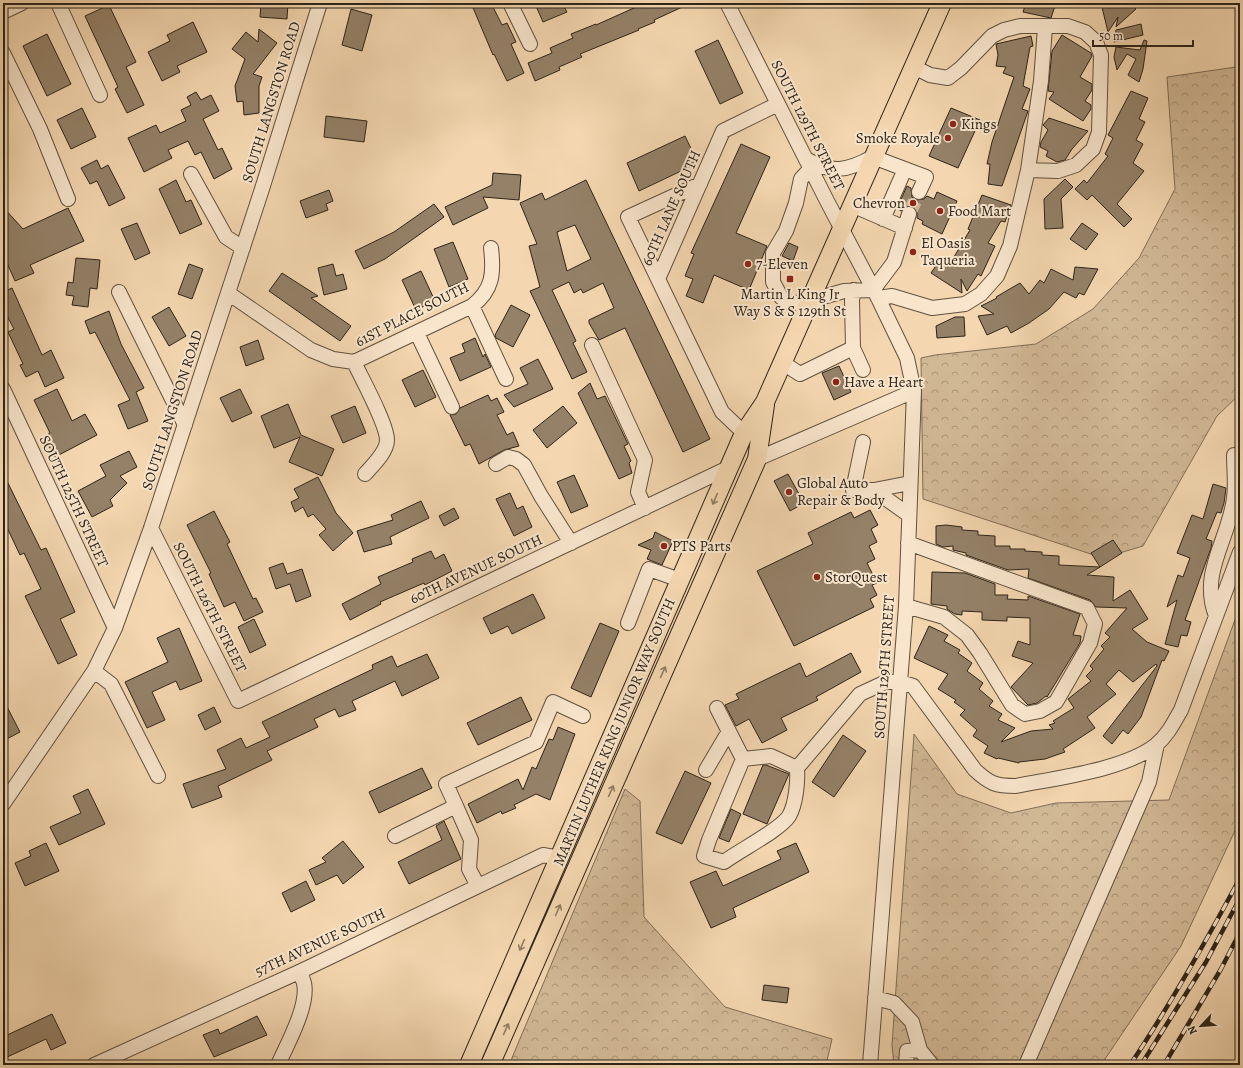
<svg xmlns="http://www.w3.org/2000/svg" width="1243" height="1068" viewBox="0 0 1243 1068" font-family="Alegreya,serif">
<defs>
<pattern id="forest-crowns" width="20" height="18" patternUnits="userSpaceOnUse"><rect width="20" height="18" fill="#d2b996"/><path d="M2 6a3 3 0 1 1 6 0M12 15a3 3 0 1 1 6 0" fill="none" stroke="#ab967a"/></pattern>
</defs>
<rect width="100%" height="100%" fill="#f4d7b0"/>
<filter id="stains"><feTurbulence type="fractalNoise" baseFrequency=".005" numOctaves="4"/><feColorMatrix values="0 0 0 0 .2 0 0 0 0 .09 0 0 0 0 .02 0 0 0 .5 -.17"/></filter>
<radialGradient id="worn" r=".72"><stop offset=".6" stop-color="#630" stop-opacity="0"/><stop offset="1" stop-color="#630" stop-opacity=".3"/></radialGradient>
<path fill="url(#forest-crowns)" stroke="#806e58" d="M1236 67 1240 69V394L1217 416 1143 546 1103 558 923 499 921 358 935 355 1036 344 1093 309 1139 258 1175 189 1167 77Z
M1240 606V820L1181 946 1101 1065H894L892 1045 914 734 957 794 1011 813 1056 803 1169 800Z
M625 789 640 801 644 917 725 1007 832 1039 826 1065H509Z"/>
<path fill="#948168" stroke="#2d2419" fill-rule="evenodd" d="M261 3H288L287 19 260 17Z
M471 3H491L502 25 507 23 516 42 511 44 524 73 507 81 494 54 493 55Z
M543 3H562L567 12 543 22 536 6Z
M645 3H691L654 20 655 22 638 29 639 30 580 54 582 57 559 67 560 70 535 81 528 63 552 53 550 48 573 38 571 34 596 24V25Z
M1026 3H1056L1051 18 1023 12Z
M1101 3H1130L1136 9 1116 27 1118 17 1108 32Z
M109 5 136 62 126 67 144 105 127 113 115 89 118 87 85 16Z
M351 9 372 15 362 51 342 45Z
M193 22 207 52 177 66 180 72 162 81 148 52 170 41 167 35Z
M1141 24 1143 35 1114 42 1116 30Z
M259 29 277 43 253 74 262 77 259 86V113L244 115 243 101 237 102 235 86 245 59 232 49 246 32 258 42Z
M47 34 71 84 47 96 23 46Z
M1062 35 1091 53 1092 56 1080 77 1092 84V90L1085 101 1091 105V109L1083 121 1049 99 1054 92 1048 91 1052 51Z
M1031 36 1033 46 1030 47 1023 86 1030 89 1022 109 1028 111 1002 186 988 184 990 164H987L992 142 1014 77 1003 73 1006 67 996 66 998 55 996 44Z
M718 40 743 93 720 104 695 51Z
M1144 40 1147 41 1143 69 1139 82 1128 75 1136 59 1127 54 1117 70 1114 57 1116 47 1140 50Z
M1131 91 1148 98 1139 119 1145 122 1136 140 1143 144 1133 163 1144 171 1117 204 1132 219 1124 227 1092 195 1087 200 1075 189 1084 180 1087 183 1108 156 1105 154 1113 138 1108 135Z
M196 92 201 100 211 95 219 111 203 119 218 150 222 148 232 169 214 179 201 152 195 155 188 141 168 150 172 158 144 172 128 138 156 125 160 133 186 121 181 110 191 105 187 97Z
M82 108 96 137 71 149 57 120Z
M951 108 980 120 958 168 929 156Z
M326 116 367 121 364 142 324 137Z
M1049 118 1088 131 1072 149 1065 160 1057 162 1046 156 1048 151 1040 147 1041 142 1048 130 1043 125Z
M685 136 698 163 639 191 627 163Z
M741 144 770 157 736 233 767 246 749 290 714 275 703 303 686 296 693 279 685 276 694 254 691 253Z
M97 160 101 169 108 165 125 198 109 206 97 181 90 184 81 168Z
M493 173 521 175 519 200 483 197 488 208 453 225 445 207 492 185Z
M1065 179 1073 187 1061 199 1063 228 1045 229 1044 199Z
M176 180 186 202 191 200 202 224 180 234 159 189Z
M586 180 710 439 683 452 625 328 599 340 589 323V320L614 308 603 283 583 293 581 289 574 293 569 282 552 290 576 341 573 343 587 372 572 379 530 291 540 287 529 246 537 244 520 203 542 193 545 200ZM575 225 591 259 567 271 557 232Z
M907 186 911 188 912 197 916 200 924 199 927 196 934 199 937 192 957 201 942 234 922 224 923 221 917 218V212L912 206H907L901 211 897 208Z
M329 190 333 201 326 204 328 210 306 218 300 201Z
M982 195 1011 205 1005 222 1001 221 988 243 995 246 981 276 978 274 967 291 961 279 962 293 931 273 939 261 948 267 970 230 968 229Z
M434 204 444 217 385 259 364 269 355 251 394 232Z
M3 207 23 229 68 208 84 241 30 265 34 273 15 281 3 254Z
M137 223 150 253 135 260 121 229Z
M1082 223 1098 234 1086 250 1070 239Z
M453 242 468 279 449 287 434 249Z
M789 243 798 247 793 261 782 256Z
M76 258 100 260 97 289 90 288 88 307 72 305 74 296 66 295 68 282 73 283Z
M189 264 203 269 192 299 178 294Z
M333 264 336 276 343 274 347 289 324 295 318 268Z
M1075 267 1098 269 1084 295 1079 293 1076 298 1064 292 1049 309 1029 323 1011 333 1007 326 987 335 978 316 994 314 981 306 997 298 996 297 1020 283 1029 294 1040 280 1044 283 1051 269 1073 280Z
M421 271 435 301 416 310 402 280Z
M282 273 318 296 311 298 351 326 340 341 269 291Z
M12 288 42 355 51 350 64 378 45 387 38 371 26 377 20 365 23 364 8 332 14 329 3 308V292Z
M511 305 530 315 513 347 496 338 495 335Z
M169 307 186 336 169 346 152 317Z
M109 311 121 344 144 388 136 392 148 421 128 429 118 405 130 400 95 332 90 334 85 321Z
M955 317H964L965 336 937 338 936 326Z
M475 338 483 357 485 354 491 367 460 381 450 358 465 352 462 344Z
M258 340 264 359 246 366 240 347Z
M538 359 553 389 514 407 504 395 528 384 520 368Z
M839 366 851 392 834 400 822 373Z
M423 370 436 397 415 407 402 380Z
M590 383 597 399 605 396 628 444 624 446 631 461 629 463 632 473 619 479 578 393Z
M57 389 72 421 85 414 97 435 55 457 44 437 50 433 34 400Z
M240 389 252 413 232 422 220 398Z
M488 395 491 401 497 398 504 412 497 415 507 435 513 432 519 446 504 450 479 464 470 444 465 446 450 415 456 414 460 408Z
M288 404 301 435 334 449 322 476 289 462 300 437 274 448 261 416Z
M355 406 366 433 343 443 331 416Z
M563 406 577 423 547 448 533 430Z
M129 451 137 467 120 476 127 483 110 500 113 506 92 517 78 491 106 476 100 465Z
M3 473 41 550 46 548 75 612 60 619 77 655 58 664 25 596 41 589 24 553 20 555 3 519Z
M788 474 804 503 790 511 774 481Z
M574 475 588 506 571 513 557 482Z
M318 477 336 513 353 533 333 551 319 535 326 529 313 514 308 517 303 507 295 512 291 502 299 498 294 489Z
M1213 484 1226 488 1224 503 1221 513 1217 512 1206 539 1212 541 1211 548 1185 620 1191 622 1187 636 1181 635 1178 647 1165 644 1177 600 1167 607 1178 575 1183 577 1190 558 1177 553 1192 515 1203 519Z
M510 493 517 509 523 506 532 527 514 536 496 499Z
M421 501 429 518 390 537 392 544 364 552 357 531 393 520 391 515Z
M454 508 459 518 444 526 439 516Z
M870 510 878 525 871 529 877 542 869 546 875 559 867 563 877 583 872 585 877 595 870 599 874 607 794 646 757 571 813 544 808 533 851 512 854 518Z
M214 511 230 542 227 544 253 599 256 598 263 612 244 621 235 602 224 607 209 574 211 573 187 525Z
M946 525 962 527V530L978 531V535L995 536V546H1010V549H1025V551L1042 552V555L1059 556V565L1100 567 1087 575 1114 577 1113 601 1130 590 1148 619 1132 629 1147 642 1169 651 1164 661 1162 660 1141 717 1128 734 1123 730 1112 744 1103 736 1157 666 1156 664 1133 682 1119 670 1106 684 1116 694 1087 717 1095 728 1063 749 1065 752 1045 759 1019 762V763L998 758 997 759 984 753 988 746 973 736 977 730 960 715 965 710 954 702 956 700 938 689 948 674 914 658 929 626 948 635 944 641 960 650 958 653 972 663 967 671 983 683 979 689 993 701 989 706 1002 714 998 720 1015 728 1001 742 1031 731 1053 729 1049 725 1055 723 1053 721 1074 708 1068 699 1091 681 1086 676 1093 669 1090 666 1104 649 1101 646 1110 637 1105 633 1127 608 1096 607 1090 600 1028 578 1029 569 1008 570 966 555V553L953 550V546L943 547 936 544V526Z
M655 532 673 541 662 565 647 559 651 550 638 545 653 538Z
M1113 540 1122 553 1100 567 1091 553Z
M431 551 435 559 444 554 452 571 425 585 424 583 380 602 381 604 350 620 342 604 381 584 378 577 413 562 412 559Z
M283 563 287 574 302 569 311 596 296 602 290 584 276 589 269 568Z
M932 572 965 573 995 584V595H1008L1007 599 1028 600V596L1080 614 1073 635 1081 636 1080 643 1047 697 1046 696 1037 703 1028 705 1011 687 1033 663 1012 656 1018 641 1030 645V618L1007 617V621L982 620V612L962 611V615L955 614 947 609V606L931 604Z
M533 594 545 618 512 634 508 626 491 634 483 618Z
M254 619 266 645 250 653 238 627Z
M600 623 619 631 591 697 571 688Z
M179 628 202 681 180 690 176 681 152 692 165 720 147 728 125 682 168 662 157 638Z
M851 653 861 672 816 697 818 700 781 718 787 730 762 743 749 719 736 726 725 705 739 699 736 694 800 663 806 677Z
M427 654 439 678 402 696 395 681 352 701 356 710 339 717 335 709 314 719 318 727 267 751 272 760 218 786 222 797 192 808 183 784 226 769 217 750 241 738 246 748 270 737 262 722 373 669 372 665 392 656 397 667Z
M521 697 532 720 478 745 467 723Z
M3 699 20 732 3 741Z
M214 707 221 722 205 730 198 715Z
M558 727 575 734 550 800 536 794 514 805 516 808 502 814 501 811 477 823 468 804 518 779 523 790 532 767 536 769 549 739 553 740Z
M843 735 866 751 834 797 812 782Z
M763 765H766L789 774 767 824 743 814Z
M422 768 432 788 379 813 369 792Z
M685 771 711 783 682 844 656 833Z
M88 789 105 824 59 845 50 827 81 813 73 796Z
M731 809 741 814 729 842 719 838Z
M444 821 461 859 409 884 398 862 442 840 436 826Z
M343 841 364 867 343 884 337 875 316 885 309 870 326 862 322 858Z
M46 843 59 871 25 886 15 863 31 856 29 851Z
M796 843 809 872 733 908 736 917 711 928 690 882 716 871 723 886 781 859 777 851Z
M306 881 315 900 291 912 282 893Z
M764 985 789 988 787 1003 762 1000Z
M52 1014 66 1043 51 1050 46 1039 3 1059V1037Z
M257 1016 267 1035 214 1057 203 1035 218 1029 220 1034Z"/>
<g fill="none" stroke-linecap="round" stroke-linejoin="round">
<path stroke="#ccb392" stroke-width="14" stroke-dasharray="14 7" stroke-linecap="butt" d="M909 214 919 192"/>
<defs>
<path id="minor" d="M58 3 100 95
M510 3 530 44
M727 3 827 201 878 298 907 358 914 391 906 606 870 1065
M3 12 22 3
M3 53 40 129 68 199
M806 159C832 174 847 171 873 157L926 177 919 192
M811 168 801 179 796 203 786 231 773 253V282L781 297 787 302 809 304 823 297 844 291 873 290
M1028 170 1041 81 1045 27
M191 174 226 237 243 248
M854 206 905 228
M883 219 905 169
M658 279 628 217 700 184
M854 290 852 300 853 348 863 370
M873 290 894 262 909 214
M119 292 185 425
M228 293 311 350 333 359 354 362 472 306C493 290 494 273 491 248
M878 298 892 296 932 308 965 304 981 294 997 276 1010 246 1028 170 1058 171 1076 165 1093 149 1099 132 1101 55 1096 42 1085 32 1068 26H1020L1004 30 992 36 961 68 948 78 930 75 914 67
M472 306 506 379
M417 333 452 407
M592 345 645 460 638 492 645 508
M354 362C362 379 387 424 387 440 387 452 373 465 365 474
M783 363 800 374 853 348
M3 389 115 628
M744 433 722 412 658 279 723 131 778 104
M863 442 853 490H874
M757 459 914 391
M496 464 508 457 516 459 524 465 541 496 571 543
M909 515 874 490 910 483
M151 528 238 701 728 468
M906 606 944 617 967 635 980 653 1012 705 1025 714 1040 711 1056 702 1090 643 1095 624 1087 608 908 543
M1216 616C1199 572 1229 540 1234 498 1236 484 1234 469 1234 455
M628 623 649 569 680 580
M94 671 111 684 158 776
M717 708 743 759
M797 768C798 781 796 804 789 816 780 830 740 850 724 862L704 856 709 840 743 759 771 756 797 768 860 694 886 682H900L913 686 975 770C990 784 996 786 1016 786 1056 778 1124 770 1156 745 1168 735 1174 722 1181 710L1240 552
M706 770 729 731
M3 804 94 671 115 628 151 528 262 189 320 3
M456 806 446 784 536 742 553 702 583 716
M395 836 456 806 471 840 469 869 478 886
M875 998 894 1003 912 1022 920 1050
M94 1065 299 972 543 855 560 858
M278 1065C287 1044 309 1006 304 983 303 979 301 975 299 972
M906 1065 907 1051 920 1050 932 1065
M1026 1065 1149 782 1157 744"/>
<path id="major" d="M469 1065 744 433 765 402 942 3
M490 1065 757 459 765 405"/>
</defs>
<use href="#minor" stroke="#5f513f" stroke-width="16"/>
<use href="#major" stroke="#2d2419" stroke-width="20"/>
<use href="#minor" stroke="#f8e5cc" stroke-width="14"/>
<use href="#major" stroke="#f4d7b0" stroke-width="18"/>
<defs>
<path id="rail" d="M1130 1065C1171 1004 1205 943 1240 878
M1141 1065 1206 962 1240 898
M1164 1065 1221 969 1240 932"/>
</defs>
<use href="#rail" stroke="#2d2419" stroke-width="4.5"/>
<use href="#rail" stroke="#f8e5cc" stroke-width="3" stroke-dasharray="9" stroke-linecap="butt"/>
</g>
<defs><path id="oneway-shaft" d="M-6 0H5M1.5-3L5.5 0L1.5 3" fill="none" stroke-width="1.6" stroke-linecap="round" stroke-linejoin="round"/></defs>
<g stroke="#907e64">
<use href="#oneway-shaft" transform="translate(715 499) rotate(113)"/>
<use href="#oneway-shaft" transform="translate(663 672) rotate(-66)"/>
<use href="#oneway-shaft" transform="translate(611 791) rotate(-66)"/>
<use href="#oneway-shaft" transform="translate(558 910) rotate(-66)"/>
<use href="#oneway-shaft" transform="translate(522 945) rotate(114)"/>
<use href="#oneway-shaft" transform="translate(506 1029) rotate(-66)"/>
</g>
<g fill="#8f2418" stroke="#f8e5cc" stroke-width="1.5">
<circle cx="953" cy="124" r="4"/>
<circle cx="948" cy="138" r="4"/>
<circle cx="913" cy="203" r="4"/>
<circle cx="940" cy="211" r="4"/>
<circle cx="913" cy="252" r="4"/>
<circle cx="748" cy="264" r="4"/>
<rect x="786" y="275" width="8" height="8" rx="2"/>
<circle cx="836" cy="382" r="4"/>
<circle cx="789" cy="492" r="4"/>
<circle cx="664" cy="546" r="4"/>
<circle cx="817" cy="577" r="4"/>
</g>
<g text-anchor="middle" stroke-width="4" stroke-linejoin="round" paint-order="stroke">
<g font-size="15" fill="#2d2419" stroke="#f8e5cc">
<text transform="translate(271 102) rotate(-73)" y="5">SOUTH LANGSTON ROAD</text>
<text transform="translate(808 125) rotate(63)" y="5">SOUTH 129TH STREET</text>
<text transform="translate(671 208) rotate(-66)" y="5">60TH LANE SOUTH</text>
<text transform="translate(412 314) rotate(-27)" y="5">61ST PLACE SOUTH</text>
<text transform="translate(172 410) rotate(-72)" y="5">SOUTH LANGSTON ROAD</text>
<text transform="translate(74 501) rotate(65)" y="5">SOUTH 125TH STREET</text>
<text transform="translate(476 569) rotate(-25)" y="5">60TH AVENUE SOUTH</text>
<text transform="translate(210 607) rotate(63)" y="5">SOUTH 126TH STREET</text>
<text transform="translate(884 667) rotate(-86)" y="5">SOUTH 129TH STREET</text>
<text transform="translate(614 732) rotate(-67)" y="5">MARTIN LUTHER KING JUNIOR WAY SOUTH</text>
<text transform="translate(320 942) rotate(-25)" y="5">57TH AVENUE SOUTH</text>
</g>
<g font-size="15" fill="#2d2419" stroke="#f8e5cc" text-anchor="start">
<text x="961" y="129">Kings</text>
<text x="940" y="143" text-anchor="end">Smoke Royale</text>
<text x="905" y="208" text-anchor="end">Chevron</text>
<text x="948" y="216">Food Mart</text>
<text x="921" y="248">El Oasis<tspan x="921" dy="17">Taqueria</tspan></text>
<text x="756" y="269">7-Eleven</text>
<text x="790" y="299" text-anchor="middle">Martin L King Jr<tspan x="790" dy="17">Way S &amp; S 129th St</tspan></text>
<text x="844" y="387">Have a Heart</text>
<text x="797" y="488">Global Auto<tspan x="797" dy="17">Repair &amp; Body</tspan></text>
<text x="672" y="551">PTS Parts</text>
<text x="825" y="582">StorQuest</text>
</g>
</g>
<rect width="1243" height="1068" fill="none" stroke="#f4d7b0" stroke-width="16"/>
<rect x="4" y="4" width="1235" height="1060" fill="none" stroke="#2d2419" stroke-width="2"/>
<rect x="8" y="8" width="1227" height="1052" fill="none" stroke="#2d2419"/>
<g transform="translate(1201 1026) rotate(244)" stroke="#f8e5cc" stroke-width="3" paint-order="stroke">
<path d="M0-3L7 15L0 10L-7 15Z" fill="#2d2419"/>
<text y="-6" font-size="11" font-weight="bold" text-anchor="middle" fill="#2d2419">N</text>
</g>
<path d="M1093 40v6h100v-6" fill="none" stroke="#2d2419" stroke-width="2"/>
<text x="1099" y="40" font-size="12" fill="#2d2419" stroke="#f8e5cc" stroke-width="3" paint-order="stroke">50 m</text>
<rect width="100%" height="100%" filter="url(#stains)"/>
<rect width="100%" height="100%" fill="url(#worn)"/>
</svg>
